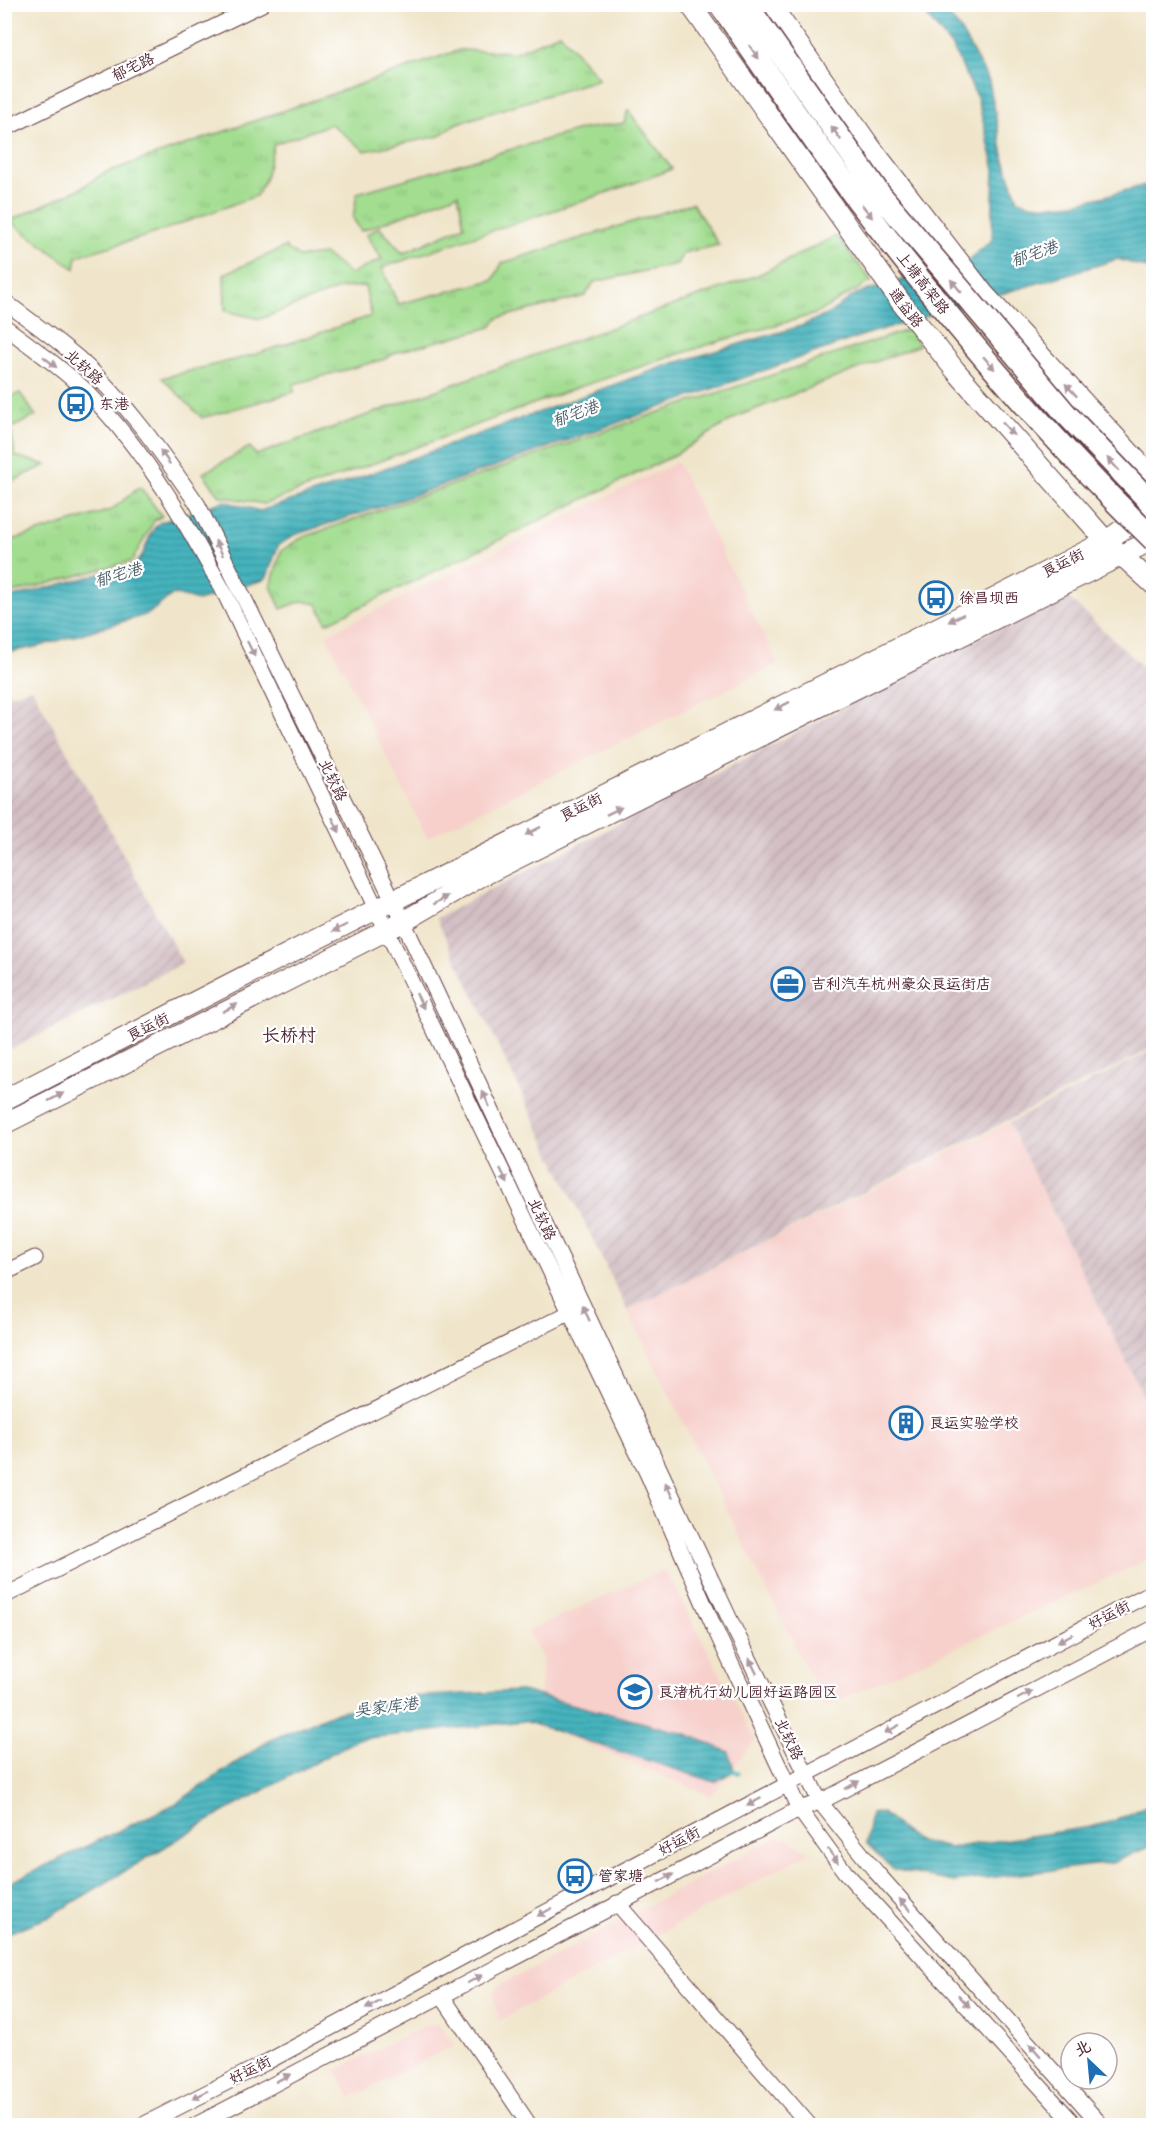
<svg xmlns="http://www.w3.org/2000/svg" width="1158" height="2130" viewBox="0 0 1158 2130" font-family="'Playpen Sans','LXGW WenKai TC',sans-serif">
<defs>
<pattern id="industrial-furrows" width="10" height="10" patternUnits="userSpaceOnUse" patternTransform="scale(1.5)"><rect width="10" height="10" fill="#d2bec3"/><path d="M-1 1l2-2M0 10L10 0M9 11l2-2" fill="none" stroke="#b6a3a8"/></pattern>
<pattern id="grass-tufts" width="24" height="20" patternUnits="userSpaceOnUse" patternTransform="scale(1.5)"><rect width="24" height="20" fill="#a2dd90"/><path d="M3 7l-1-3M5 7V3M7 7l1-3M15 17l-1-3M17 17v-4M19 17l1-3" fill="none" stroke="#8dbd7c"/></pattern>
<pattern id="water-rules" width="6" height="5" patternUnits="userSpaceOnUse" patternTransform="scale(1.5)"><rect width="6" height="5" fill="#45b4be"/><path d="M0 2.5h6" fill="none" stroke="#3c929b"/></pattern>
</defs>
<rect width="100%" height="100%" fill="#fff"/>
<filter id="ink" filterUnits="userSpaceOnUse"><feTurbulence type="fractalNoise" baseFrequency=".0167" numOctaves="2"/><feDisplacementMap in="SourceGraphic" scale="12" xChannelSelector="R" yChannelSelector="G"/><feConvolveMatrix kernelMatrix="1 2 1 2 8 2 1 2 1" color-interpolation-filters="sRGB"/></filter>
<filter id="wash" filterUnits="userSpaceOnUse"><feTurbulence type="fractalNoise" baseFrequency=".008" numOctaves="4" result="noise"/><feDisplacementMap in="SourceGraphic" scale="24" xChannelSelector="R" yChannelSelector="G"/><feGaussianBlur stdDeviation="1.35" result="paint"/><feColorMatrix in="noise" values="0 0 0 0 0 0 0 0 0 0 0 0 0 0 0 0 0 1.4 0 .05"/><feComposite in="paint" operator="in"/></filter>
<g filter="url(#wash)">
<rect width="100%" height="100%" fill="#f0e5ca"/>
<path fill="#f7d0cc" d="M677 462 778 664 427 838 326 635Z
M1009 1123 1153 1416V1557L825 1707 627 1310Z
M665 1569 755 1740 711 1796 540 1725 542 1659 528 1631Z
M776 1837 787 1838 810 1852 499 2021 493 1995 497 1987Z
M437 2024 455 2045 351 2098 336 2070 424 2026Z"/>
<path fill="url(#industrial-furrows)" d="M1064 594 1153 676V1048L627 1310 436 918Z
M32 688 183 963 5 1052V696Z
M1153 1050V1416L1009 1123Z"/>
<path fill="url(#grass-tufts)" stroke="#767e5e" stroke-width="1.5" d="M560 33 599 79 455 124 439 136 365 151 331 124 274 144 265 180 256 196 147 236 77 256 75 269 9 221 81 188 104 173 459 50 516 52Z
M628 110 672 169C576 206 478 233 382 268L398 304 493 280 502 263 692 203 719 245 683 253 677 264 594 282 585 296 498 318 491 327 397 352 385 359 294 384V392L202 418 162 378 253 355 371 316 365 286 341 288 260 319 225 311 224 274 285 247 299 257 324 254 351 274 382 259 366 235 379 227 403 253 464 226 458 194 361 231 353 218 357 193 583 129 624 123Z
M836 236 872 281 815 314 713 343 576 388 264 504 220 496 203 473 250 447 256 455 758 275Z
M911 329 919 345 738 416 673 456 327 623 317 604 302 601 281 609 271 586 281 551 301 538 636 420Z
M20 393 36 416 11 428 15 456 46 465 5 485V399Z
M140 487 162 516 154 521 132 561 5 595V542L111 510Z"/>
<path fill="url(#water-rules)" stroke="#486a74" stroke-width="1.5" d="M918 5H939L959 28 989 81 1004 160 1018 200C1055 216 1115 192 1153 183V270L1118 259 864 335 386 505 294 535 278 546 267 577 263 580 198 601 173 594 148 614 40 646 5 653V599L134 565C148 554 146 534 159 523L224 501 260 511 339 485 668 365 801 326 828 314 856 294 970 259 992 240 994 165 977 97 952 47Z
M521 1691 686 1734 729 1752 734 1771 715 1782 524 1721 358 1739 213 1818 47 1918 5 1934V1885L175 1804 268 1741 337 1712 407 1697Z
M1153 1803V1845L1112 1863 953 1882 893 1869 866 1843 871 1814 882 1812 904 1832 919 1841 949 1848 1091 1827 1117 1820Z"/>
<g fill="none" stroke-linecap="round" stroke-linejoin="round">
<path stroke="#45b4be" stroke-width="4" d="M730 1769 739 1773"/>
</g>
</g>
<g filter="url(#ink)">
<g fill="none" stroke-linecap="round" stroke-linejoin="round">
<defs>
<path id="minor" d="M4 129 262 4
M4 301C29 320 55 338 78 358 126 401 162 453 198 505L395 904 733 1626 820 1802 877 1873 1102 2126
M4 326C33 348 65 370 90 395 148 455 187 524 226 596L648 1475 714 1627 799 1809 845 1872 1076 2126
M4 1273 35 1258
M4 1596 569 1313
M617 1903 810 2126
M442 1996 530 2126
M141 2126 265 2063 606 1880 1154 1591
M194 2126 799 1809 820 1802 1154 1628"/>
<path id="major" d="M690 4 900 301 955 370 1106 541 1154 585
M770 4 869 145 984 294 1154 479
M4 1100 309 943 947 623 1106 541 1146 513
M4 1124 403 922 478 878 1154 539"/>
</defs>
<use href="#minor" stroke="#633d43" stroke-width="17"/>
<use href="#major" stroke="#633d43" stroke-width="22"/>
<use href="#minor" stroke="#fff" stroke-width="15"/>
<use href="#major" stroke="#fff" stroke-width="20"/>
<defs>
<path id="highway-bridge" d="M720 4C765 69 809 135 856 198 948 318 1045 435 1154 540
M746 4 878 192 1065 413 1154 506"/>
</defs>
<use href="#highway-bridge" stroke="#633d43" stroke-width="25" stroke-linecap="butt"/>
<use href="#highway-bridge" stroke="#fff" stroke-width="22"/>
</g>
<defs><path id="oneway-solid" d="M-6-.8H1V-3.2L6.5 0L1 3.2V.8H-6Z" transform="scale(1.5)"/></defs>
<g fill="#ae9aa0">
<use href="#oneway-solid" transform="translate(754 52) rotate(55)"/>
<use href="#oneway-solid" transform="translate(836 133) rotate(-125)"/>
<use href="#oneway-solid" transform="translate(867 211) rotate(52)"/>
<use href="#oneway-solid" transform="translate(956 286) rotate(-130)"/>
<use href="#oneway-solid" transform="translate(50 362) rotate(39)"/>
<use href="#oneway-solid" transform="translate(989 363) rotate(49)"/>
<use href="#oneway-solid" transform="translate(1071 390) rotate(-133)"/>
<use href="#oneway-solid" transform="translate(1008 429) rotate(48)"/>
<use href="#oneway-solid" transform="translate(165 457) rotate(-125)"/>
<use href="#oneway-solid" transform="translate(1113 464) rotate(-133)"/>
<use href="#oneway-solid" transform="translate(219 548) rotate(-117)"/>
<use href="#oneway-solid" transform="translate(956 618) rotate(153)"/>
<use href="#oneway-solid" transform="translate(251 649) rotate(64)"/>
<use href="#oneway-solid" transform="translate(782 706) rotate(153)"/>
<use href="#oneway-solid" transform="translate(614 811) rotate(-26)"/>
<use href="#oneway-solid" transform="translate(336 825) rotate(64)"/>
<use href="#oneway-solid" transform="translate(533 831) rotate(153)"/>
<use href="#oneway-solid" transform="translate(441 900) rotate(-30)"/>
<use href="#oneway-solid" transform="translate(340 928) rotate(154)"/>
<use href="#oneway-solid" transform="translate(420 1001) rotate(64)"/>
<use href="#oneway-solid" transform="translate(230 1008) rotate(-27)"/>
<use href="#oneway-solid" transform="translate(56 1097) rotate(-27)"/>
<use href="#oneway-solid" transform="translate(486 1099) rotate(-115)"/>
<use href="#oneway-solid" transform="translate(504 1176) rotate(64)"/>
<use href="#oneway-solid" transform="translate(586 1313) rotate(-115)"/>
<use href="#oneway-solid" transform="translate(669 1490) rotate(-115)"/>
<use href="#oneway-solid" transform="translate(1065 1638) rotate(152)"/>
<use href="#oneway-solid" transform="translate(753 1666) rotate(-116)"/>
<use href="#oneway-solid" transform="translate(1025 1695) rotate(-28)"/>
<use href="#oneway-solid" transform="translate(892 1729) rotate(152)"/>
<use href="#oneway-solid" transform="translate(852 1785) rotate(-28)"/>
<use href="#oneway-solid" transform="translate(754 1802) rotate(152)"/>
<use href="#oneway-solid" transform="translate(833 1856) rotate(54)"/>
<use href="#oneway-solid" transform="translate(666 1878) rotate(-28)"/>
<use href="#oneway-solid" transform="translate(905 1905) rotate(-132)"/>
<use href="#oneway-solid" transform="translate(545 1912) rotate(152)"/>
<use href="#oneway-solid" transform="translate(475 1979) rotate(-28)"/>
<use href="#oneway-solid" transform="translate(964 2001) rotate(47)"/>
<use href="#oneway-solid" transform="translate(373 2005) rotate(152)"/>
<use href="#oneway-solid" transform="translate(1035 2050) rotate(-132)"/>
<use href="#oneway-solid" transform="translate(283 2078) rotate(-27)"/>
<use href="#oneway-solid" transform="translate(200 2095) rotate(153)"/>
</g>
</g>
<defs>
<symbol id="bus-ring" viewBox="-11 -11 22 22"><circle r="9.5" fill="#fff" stroke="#1f6fb2" stroke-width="1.5"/><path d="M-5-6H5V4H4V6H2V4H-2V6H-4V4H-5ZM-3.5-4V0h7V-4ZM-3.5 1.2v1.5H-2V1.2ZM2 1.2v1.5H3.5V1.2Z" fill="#1f6fb2"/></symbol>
<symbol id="office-ring" viewBox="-11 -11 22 22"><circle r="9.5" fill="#fff" stroke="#1f6fb2" stroke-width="1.5"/><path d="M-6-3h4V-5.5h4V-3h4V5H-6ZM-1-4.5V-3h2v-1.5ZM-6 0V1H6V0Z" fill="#1f6fb2"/></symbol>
<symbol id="building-ring" viewBox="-11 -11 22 22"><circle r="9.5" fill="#fff" stroke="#1f6fb2" stroke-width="1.5"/><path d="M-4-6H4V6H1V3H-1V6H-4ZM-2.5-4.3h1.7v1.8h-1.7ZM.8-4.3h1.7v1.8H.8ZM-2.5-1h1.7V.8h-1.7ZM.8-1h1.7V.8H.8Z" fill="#1f6fb2"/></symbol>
<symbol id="school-ring" viewBox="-11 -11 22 22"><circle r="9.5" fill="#fff" stroke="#1f6fb2" stroke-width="1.5"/><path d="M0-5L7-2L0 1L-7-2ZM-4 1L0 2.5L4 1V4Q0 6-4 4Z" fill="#1f6fb2"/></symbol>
</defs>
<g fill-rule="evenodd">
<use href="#bus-ring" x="57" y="385" width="38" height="38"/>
<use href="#bus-ring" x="917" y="579" width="38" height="38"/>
<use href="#office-ring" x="769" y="965" width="38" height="38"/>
<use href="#building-ring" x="887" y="1404" width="38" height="38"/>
<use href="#school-ring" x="616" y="1673" width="38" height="38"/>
<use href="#bus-ring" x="556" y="1857" width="38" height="38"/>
</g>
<g text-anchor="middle" stroke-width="4.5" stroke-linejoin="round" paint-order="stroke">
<g font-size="15" fill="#4a1f2b" stroke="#fff">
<text transform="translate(133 67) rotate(-26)" y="5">郁宅路</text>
<text transform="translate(923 283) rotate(52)" y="5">上塘高架路</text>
<text transform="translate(906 308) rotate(52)" y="5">通益路</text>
<text transform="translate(84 367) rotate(42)" y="5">北软路</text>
<text transform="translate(1063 563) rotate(-27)" y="5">良运街</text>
<text transform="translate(333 780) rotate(64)" y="5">北软路</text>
<text transform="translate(581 807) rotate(-27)" y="5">良运街</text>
<text transform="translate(148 1027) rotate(-27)" y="5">良运街</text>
<text transform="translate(542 1219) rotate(65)" y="5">北软路</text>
<text transform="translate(1109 1615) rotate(-28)" y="5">好运街</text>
<text transform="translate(789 1739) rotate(64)" y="5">北软路</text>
<text transform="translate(679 1841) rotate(-28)" y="5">好运街</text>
<text transform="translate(250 2070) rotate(-27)" y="5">好运街</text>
</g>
<g font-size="15" fill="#4a1f2b" stroke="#fff" text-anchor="start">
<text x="99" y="409">东港</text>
<text x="959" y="603">徐昌坝西</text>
<text x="811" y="989">吉利汽车杭州豪众良运街店</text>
<text x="929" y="1428">良运实验学校</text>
<text x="658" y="1697">良渚杭行幼儿园好运路园区</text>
<text x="598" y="1881">管家塘</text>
</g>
<g font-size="16" font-style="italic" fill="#485b66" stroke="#fff">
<text transform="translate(1034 253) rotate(-19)" y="6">郁宅港</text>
<text transform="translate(575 413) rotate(-20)" y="6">郁宅港</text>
<text transform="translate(118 574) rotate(-17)" y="6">郁宅港</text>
<text transform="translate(386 1706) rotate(-7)" y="6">吴家库港</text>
</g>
<g font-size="18" fill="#4a1f2b" stroke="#fff">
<text x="289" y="1041">长桥村</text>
</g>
</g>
<rect width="1158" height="2130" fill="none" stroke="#fff" stroke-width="24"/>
<g transform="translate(1089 2061) rotate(334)"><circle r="28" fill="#ffffff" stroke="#b7a5aa" stroke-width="1.5"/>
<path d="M0-4.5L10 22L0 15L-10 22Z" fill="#1f6fb2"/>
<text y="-9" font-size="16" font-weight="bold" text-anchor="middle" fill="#4a1f2b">北</text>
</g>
</svg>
